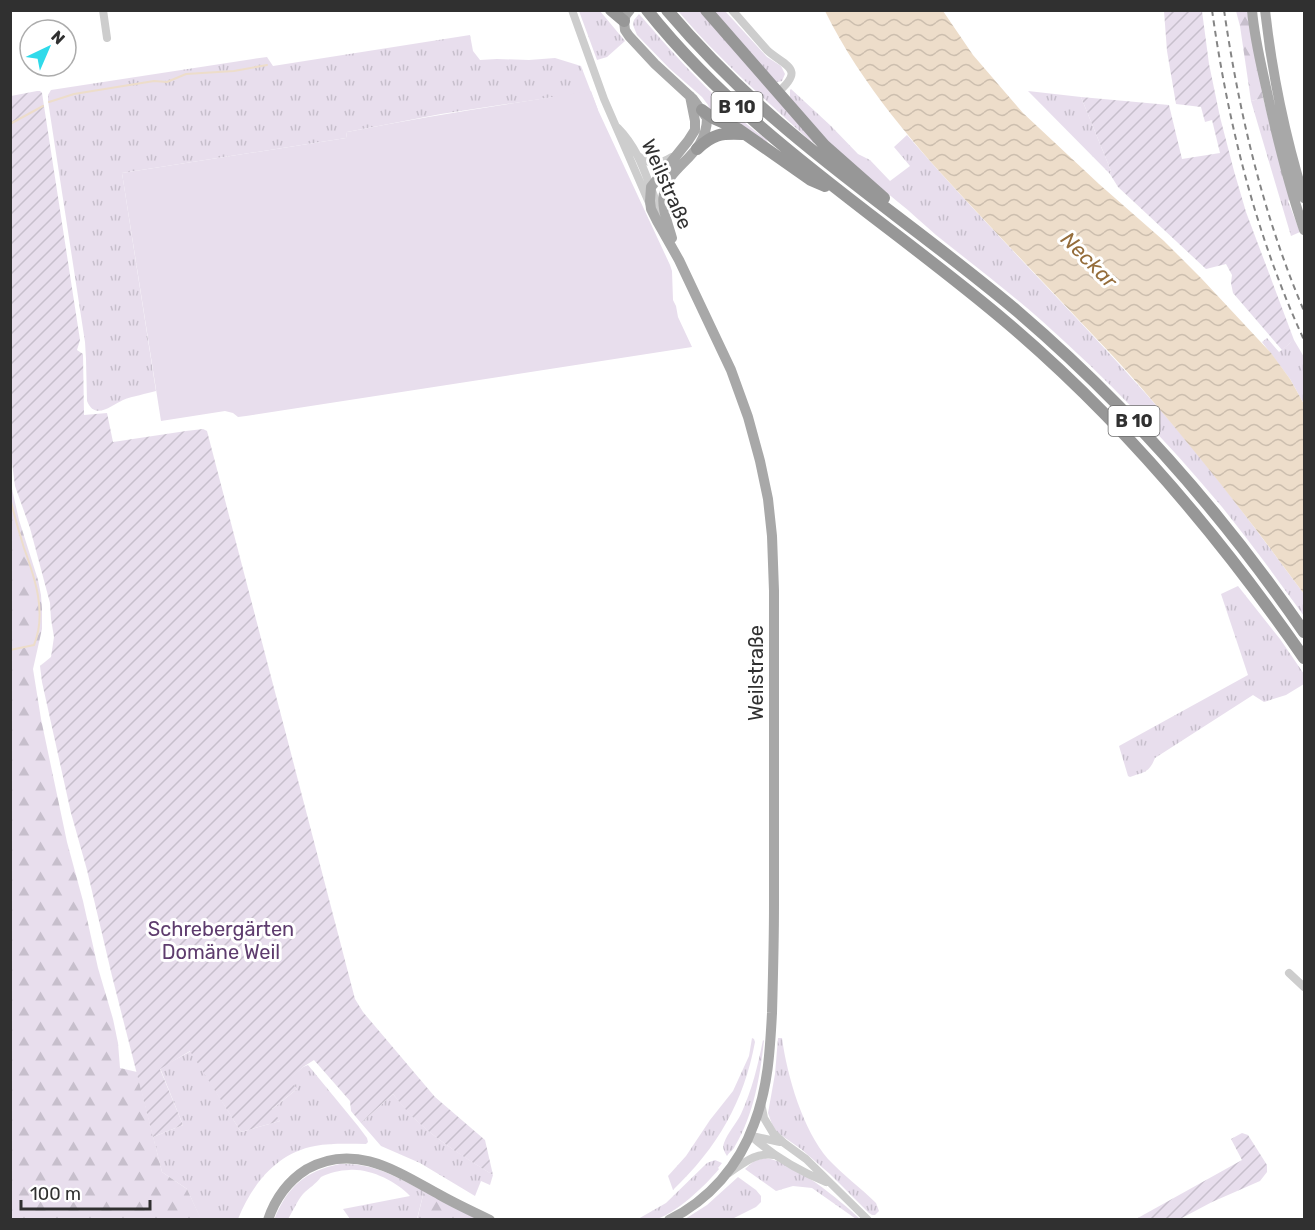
<svg xmlns="http://www.w3.org/2000/svg" width="1315" height="1230" viewBox="0 0 1315 1230" font-family="Rubik,sans-serif">
<defs>
<pattern id="grass-tufts" width="24" height="20" patternUnits="userSpaceOnUse" patternTransform="scale(1.5)"><rect width="24" height="20" fill="#e8deed"/><path d="M3 7l-1-3M5 7V3M7 7l1-3M15 17l-1-3M17 17v-4M19 17l1-3" fill="none" stroke="#c7bfcc"/></pattern>
<pattern id="forest-firs" width="22" height="20" patternUnits="userSpaceOnUse" patternTransform="scale(1.5)"><rect width="22" height="20" fill="#e8deed"/><path d="M5 1l3.5 6h-7zM16 11l3.5 6h-7z" fill="#c7bfcc"/></pattern>
<pattern id="garden-furrows" width="10" height="10" patternUnits="userSpaceOnUse" patternTransform="scale(1.5)"><rect width="10" height="10" fill="#e8deed"/><path d="M-1 1l2-2M0 10L10 0M9 11l2-2" fill="none" stroke="#c7bfcc"/></pattern>
<pattern id="water-waves" width="16" height="10" patternUnits="userSpaceOnUse" patternTransform="scale(1.5)"><rect width="16" height="10" fill="#edddca"/><path d="M0 5q4-4 8 0t8 0" fill="none" stroke="#ccbeae"/></pattern>
</defs>
<rect width="100%" height="100%" fill="#fff"/>
<path fill="url(#grass-tufts)" d="M579 11H600L625 41 607 57 597 60Z
M678 11H700L817 145 807 138C762 97 717 57 678 11Z
M712 11H725L767 57 781 66 785 74 782 81 778 82 773 81Z
M639 14C678 59 718 104 766 139L768 143 711 112 708 105 702 97 669 68 637 35 633 25 634 20Z
M470 35 473 51 480 60 497 59 529 60 555 58 581 66 598 110 554 97 441 114 347 132 346 138 122 173 156 391C146 394 133 396 123 400 112 405 95 421 87 401L86 359 85 342 48 101V95L51 90 253 59 267 57 273 66Z
M791 89 831 126 858 154 870 160 890 181 910 166 894 147 907 135C984 224 1069 307 1147 395 1204 458 1254 527 1304 594V616C1278 580 1251 543 1222 507 1167 441 1106 378 1042 321 1008 291 971 263 936 235 923 224 911 212 898 202 876 183 852 167 832 146 817 131 804 114 790 99V90Z
M1028 91 1081 97 1111 171 1110 174Z
M1263 98 1290 199 1288 201 1300 232 1291 236 1251 101Z
M1267 338 1279 352 1294 340 1304 357V404L1290 379 1262 342Z
M1238 586 1280 639 1304 674V684L1286 695 1264 702 1253 695 1155 758C1149 773 1144 772 1130 777L1128 776 1119 746 1248 675 1221 594Z
M752 1038 754 1039 755 1042C744 1102 717 1148 673 1190L668 1176 686 1156 710 1120 733 1091 749 1056Z
M778 1038H782C787 1076 803 1130 828 1159 843 1175 861 1188 876 1203L879 1211 875 1215H872L869 1213 831 1175 801 1149 778 1133 773 1127 768 1113 775 1074Z
M763 1040 764 1041C760 1076 754 1114 735 1146 732 1152 731 1150 727 1156 724 1151 722 1148 724 1143 728 1132 736 1124 741 1114 752 1090 758 1065 763 1040Z
M191 1051 241 1132 280 1121 271 1110 297 1089 289 1079 303 1067 308 1065 358 1126 367 1138 368 1142 366 1144C349 1144 331 1143 315 1146 276 1153 252 1185 238 1219L201 1220 187 1189 162 1172 153 1137 183 1125 160 1068Z
M393 1094C400 1102 407 1111 415 1119 438 1141 466 1158 493 1175L490 1185 481 1181 475 1196 420 1163 381 1146 361 1123Z
M765 1158C793 1161 840 1200 860 1219H856L812 1188 793 1186 776 1191 745 1169 754 1161Z
M715 1160 722 1163 718 1168 719 1169C706 1185 674 1216 653 1220 649 1220 643 1219 638 1219L666 1203 707 1163Z
M340 1164C374 1163 394 1176 424 1191L417 1219H350L343 1209 410 1196C396 1181 369 1168 349 1170 340 1170 329 1173 321 1177 316 1184 309 1188 303 1194 297 1201 293 1211 288 1219L274 1220C287 1187 305 1171 340 1164Z
M738 1177 756 1190 761 1196V1202L756 1207 732 1219H685L707 1205Z"/>
<path fill="url(#forest-firs)" d="M1236 11H1249L1263 98 1251 101 1240 26Z
M10 480 19 520 38 580 41 595 42 609V629L33 669 41 719 67 842 83 901 98 968 113 1019 118 1043 120 1068 137 1072 162 1172 187 1189 201 1219H11Z
M424 1191 479 1220H417Z"/>
<path fill="url(#garden-furrows)" d="M1164 11H1202L1209 64 1220 117 1234 171 1246 212 1294 340 1282 350 1233 293 1231 283 1232 275 1226 264 1206 269 1118 187 1110 174 1111 171 1081 97 1169 105 1182 159 1220 153 1212 120 1205 122 1201 107 1176 104 1167 51Z
M37 91H40L42 93 80 340 77 350 83 354 84 415 107 413 113 442 186 431 203 429 207 431 355 999 363 1012 435 1097 485 1140 493 1175C467 1159 441 1143 418 1122 409 1114 401 1104 393 1094L361 1123 351 1111 350 1101 314 1060 303 1067 290 1079 297 1089 272 1109 280 1121 241 1132 190 1051 160 1069 183 1125 153 1137 112 976 87 870 71 813 42 682 40 666 51 657 54 637 51 619 50 603 30 528 15 486 11 455V96Z
M1242 1133 1248 1135 1267 1165V1172L1260 1181 1212 1202 1180 1219H1136L1242 1160 1231 1139Z"/>
<path fill="#e8deed" d="M591 91 598 110 670 265 672 271 673 300 676 306 678 317 692 347 246 416 238 417 233 413 225 411 161 421 122 173 346 138 347 132C428 116 509 104 591 91Z"/>
<path fill="url(#water-waves)" d="M825 11H943L973 55 1023 113 1099 184 1164 241 1201 278 1271 353 1290 379 1304 404V594C1255 527 1204 461 1150 398 1132 376 1112 355 1092 334 1053 292 1013 251 974 209 917 148 862 86 825 11Z"/>
<g fill="none" stroke-linecap="round" stroke-linejoin="round">
<path stroke="#edddca" stroke-width="2" d="M49 102 74 94 154 81 167 82 186 74 234 71 267 65
M10 124 43 106
M10 498C14 514 19 532 24 548 35 578 47 613 34 645L10 650"/>
<path stroke="#cdcdcd" stroke-width="8" d="M103 10 107 38
M572 10 604 99 650 205
M732 10 767 50C784 66 807 68 777 93
M618 128C643 153 648 187 663 217
M638 156C650 165 659 165 672 157
M1289 973 1304 987
M761 1103 764 1118 773 1133 784 1143 806 1159 868 1220
M750 1135C772 1155 799 1171 826 1182
M752 1136 780 1142
M729 1173C744 1163 755 1152 774 1155"/>
<path stroke="#a8a8a8" stroke-width="10" d="M630 10 626 15 624 21 625 30 629 36 655 64 693 99 707 118C707 156 668 165 664 193 661 207 668 224 672 238
M1252 10C1254 34 1259 56 1264 78 1275 130 1287 180 1304 230
M1265 10C1272 74 1285 136 1304 198
M268 1220C275 1199 288 1181 307 1169 355 1142 398 1172 440 1195 456 1204 473 1212 490 1220
M669 1220C709 1200 739 1166 754 1124 768 1088 770 1051 772 1013 773 977 774 940 774 904 774 800 774 695 774 591L772 536 768 499 760 461 748 417 731 370 679 260 657 221 651 209 650 201 651 187 688 141 695 130V121L690 96"/>
<path stroke="#979797" stroke-width="12" d="M611 10 624 21
M647 10C747 136 885 219 1005 321 1121 419 1218 534 1304 658
M667 10C701 50 737 86 776 120 853 187 939 245 1017 311 1127 405 1222 513 1304 632
M706 10 824 145 884 198
M702 110 713 118 738 129 811 180 825 186
M697 149C713 134 721 133 742 134"/>
<path stroke="#858585" stroke-width="2" stroke-dasharray="6 4.5" stroke-linecap="butt" d="M1212 10C1228 124 1256 236 1304 340
M1224 10C1239 113 1263 215 1304 311"/>
</g>
<g text-anchor="middle" stroke-width="6" stroke-linejoin="round" paint-order="stroke">
<g fill="#fff" stroke="#6e6e6e" stroke-width="1.5">
<rect x="711.5" y="92" width="51" height="30" rx="4.5"/>
<rect x="1108.5" y="406" width="51" height="30" rx="4.5"/>
</g>
<g font-size="18" font-weight="bold" fill="#303030">
<text x="737" y="113">B 10</text>
<text x="1134" y="427">B 10</text>
</g>
<g font-size="20" fill="#303030" stroke="#fff">
<text transform="translate(667 184) rotate(66)" y="7">Weilstraße</text>
<text transform="translate(756 673) rotate(-90)" y="7">Weilstraße</text>
</g>
<g font-size="20" fill="#5e3c6e" stroke="#fff">
<text x="221" y="936">Schrebergärten<tspan x="221" dy="23">Domäne Weil</tspan></text>
</g>
<g font-size="21" font-style="italic" fill="#956d3b" stroke="#fff">
<text transform="translate(1089 260) rotate(45)" y="7">Neckar</text>
</g>
</g>
<rect width="1315" height="1230" fill="none" stroke="#303030" stroke-width="24"/>
<g transform="translate(48 48) rotate(44)"><circle r="28" fill="#ffffff" stroke="#acacac" stroke-width="1.5"/>
<path d="M0-4.5L10 22L0 15L-10 22Z" fill="#2fdaea"/>
<text y="-9" font-size="16" font-weight="bold" text-anchor="middle" fill="#303030">N</text>
</g>
<path d="M21 1200v9h129v-9" fill="none" stroke="#303030" stroke-width="3"/>
<text x="30" y="1200" font-size="18" fill="#303030" stroke="#ffffff" stroke-width="4.5" paint-order="stroke">100 m</text>
</svg>
